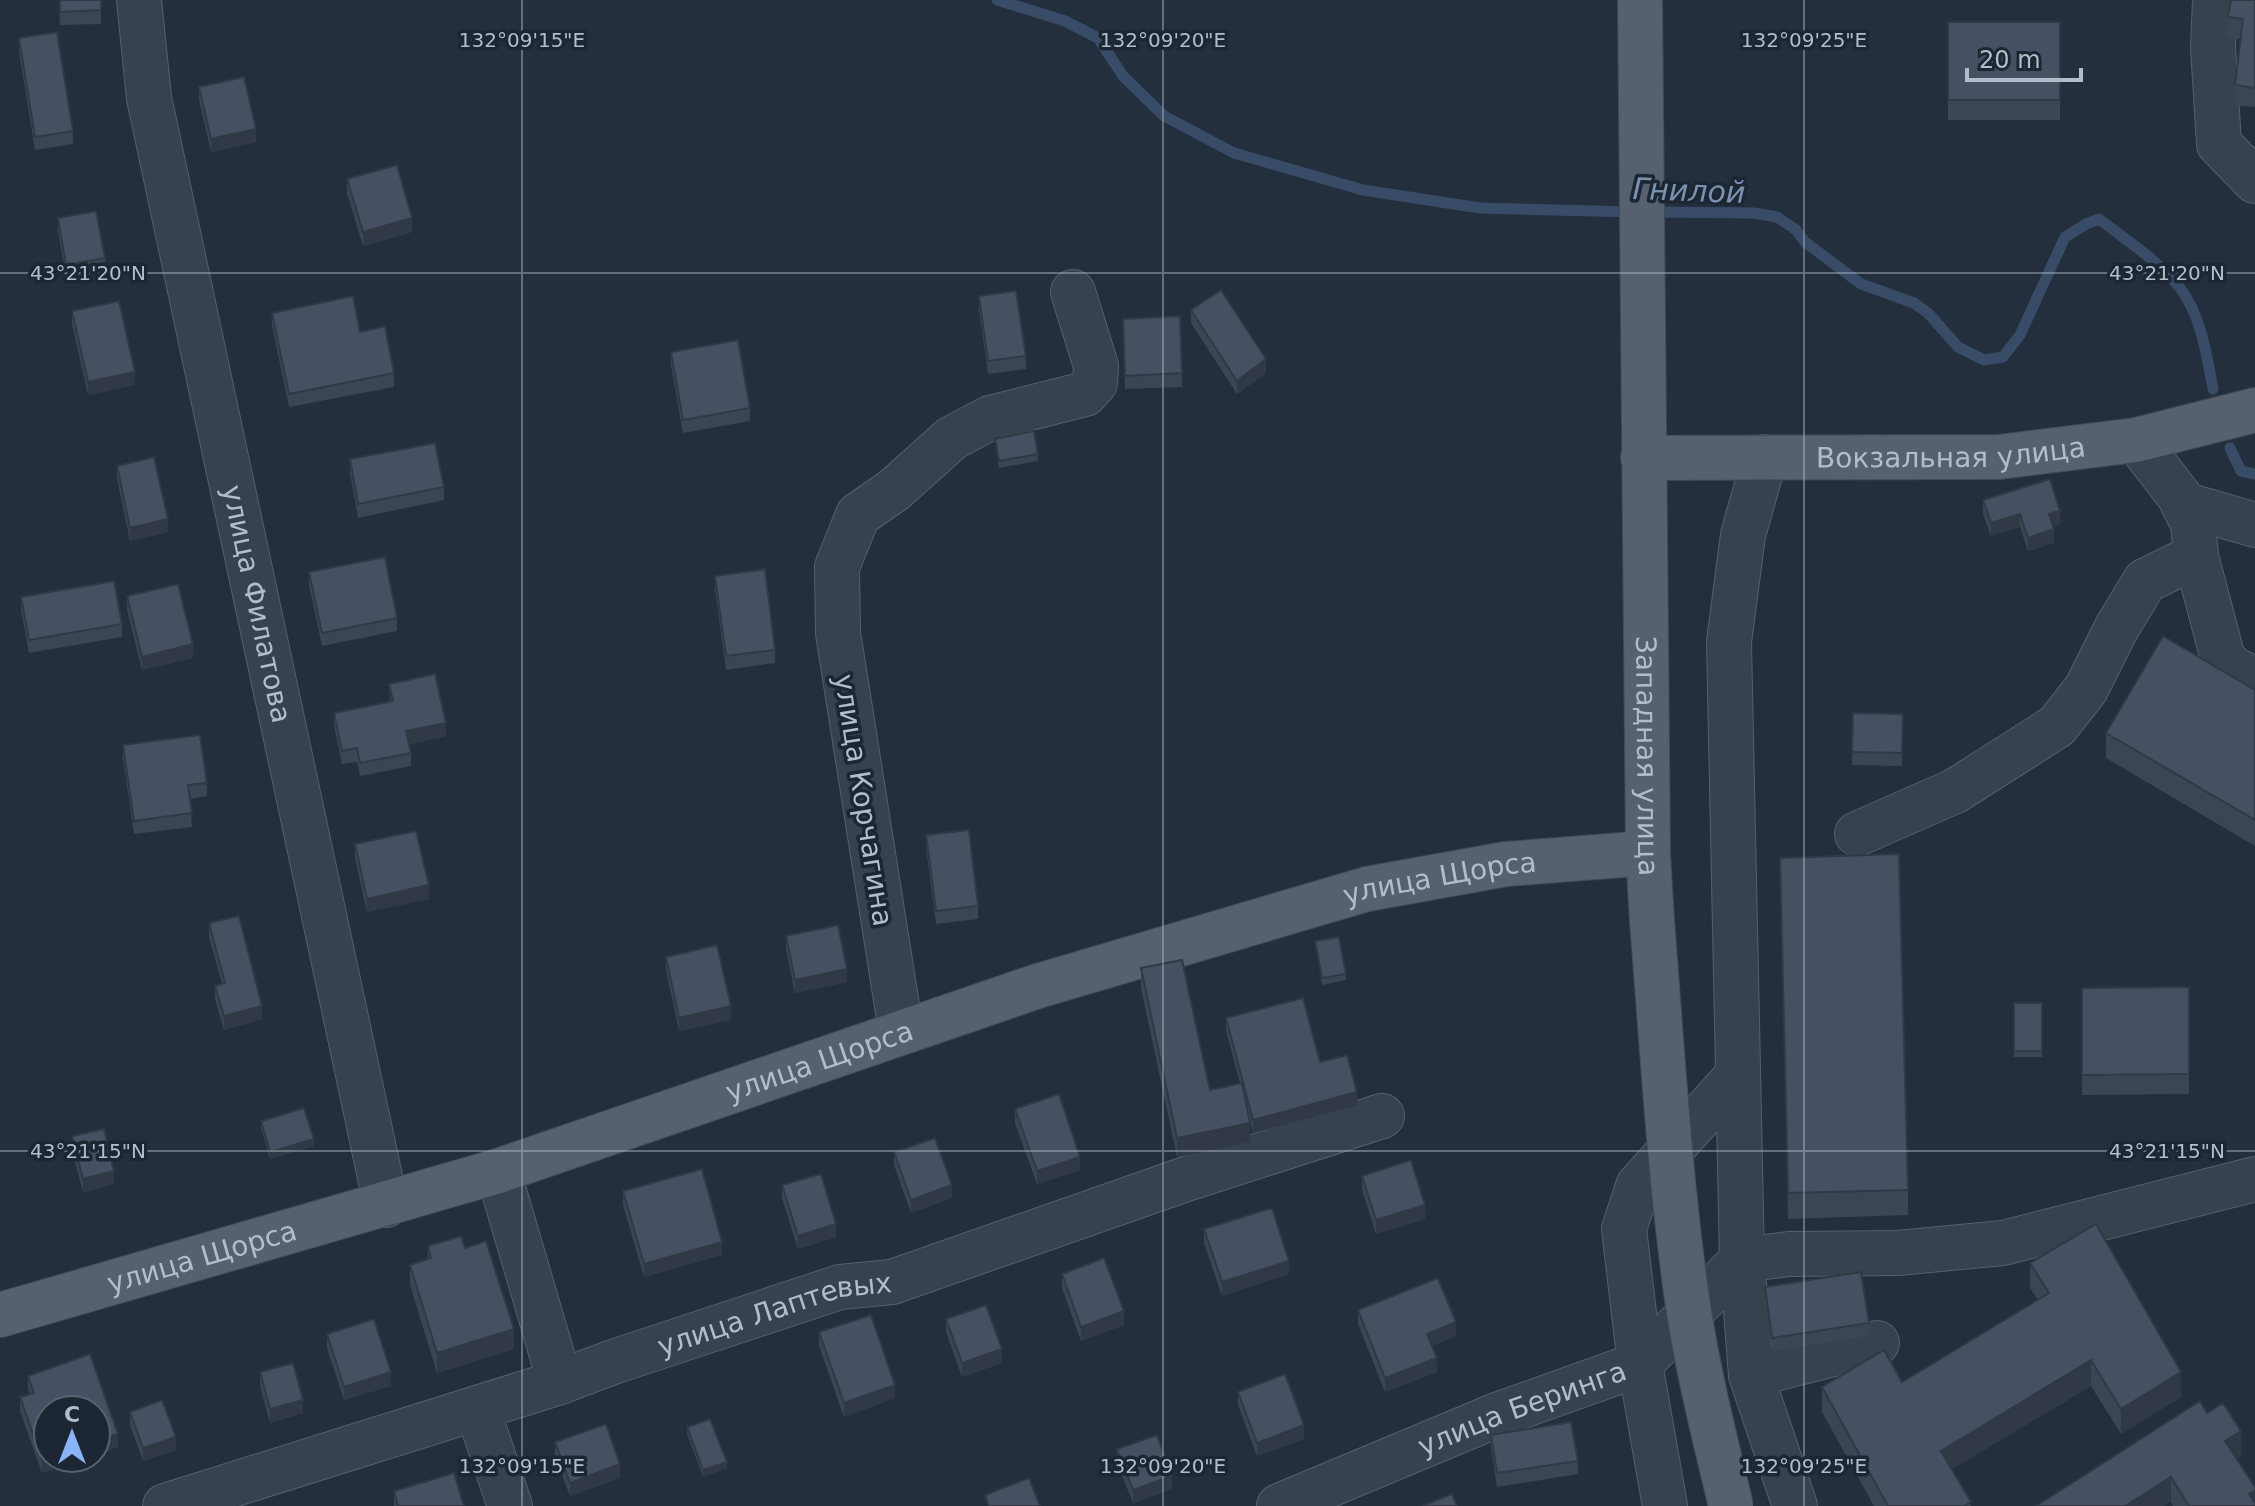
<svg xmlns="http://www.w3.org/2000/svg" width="2255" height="1506" viewBox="0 0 2255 1506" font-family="'DejaVu Sans',sans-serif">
<rect width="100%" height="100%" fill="#242f3e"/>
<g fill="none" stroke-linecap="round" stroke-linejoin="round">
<path stroke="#394c67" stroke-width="11" d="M997 0 1065 21 1098 38 1123 76 1164 116 1234 153 1363 190 1480 208 1635 212
M1652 212 1754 213 1777 217 1795 229 1805 242 1861 284 1914 303 1928 313 1958 347 1984 360 2003 357 2020 335 2065 237 2086 224 2099 219C2125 239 2160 262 2180 288 2201 315 2207 357 2213 389
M2230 448 2241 471 2255 474"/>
<defs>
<g id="minor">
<path id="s1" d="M139 0 149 98 386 1205"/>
<path d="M2215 0 2213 47 2219 144 2255 181"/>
<path d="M2136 440 2180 497 2193 524 2196 556 2223 659 2234 669 2255 680"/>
<path d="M2183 504 2255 525"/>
<path d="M1857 834 1955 791 2057 726 2086 689 2116 629 2145 581 2196 556"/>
<path d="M901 1031 838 633 837 567 858 515 894 490 952 438 990 418 1085 394 1095 383 1096 366 1073 292"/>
<path d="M498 1171 560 1382"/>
<path d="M1751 1375 1877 1343"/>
<path d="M477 1408 510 1506"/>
<path id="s2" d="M165 1506 560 1382 613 1362 840 1287 892 1282 1189 1178 1382 1116"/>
<path id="s3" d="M1279 1506 1497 1415 1640 1364 1624 1229 1638 1186 1737 1076"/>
<path d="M1665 1506 1640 1364 1742 1260 1729 642 1743 535 1765 457"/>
<path d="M1795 1506 1751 1375 1742 1260 1789 1254 1898 1253 2003 1243 2255 1179"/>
</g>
<g id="major">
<path id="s4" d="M1640 0 1648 853 1652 921"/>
<path id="s5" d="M1643 458 1999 457 2136 440 2255 410"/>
<path id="s6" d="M0 1315 498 1171 1038 986 1367 889 1506 864 1648 853"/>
</g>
</defs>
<use href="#minor" stroke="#565f6c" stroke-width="46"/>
<use href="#major" stroke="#414a57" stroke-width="46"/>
<use href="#minor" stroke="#38414e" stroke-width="44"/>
<use href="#major" stroke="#56606e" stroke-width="44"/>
<defs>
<path id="major-bridge" d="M1652 921C1662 1045 1669 1169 1686 1292 1696 1364 1714 1435 1731 1506"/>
</defs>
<use href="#major-bridge" stroke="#414a57" stroke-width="46" stroke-linecap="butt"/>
<use href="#major-bridge" stroke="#56606e" stroke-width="44"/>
</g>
<path fill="#3b4654" d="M59 0H101V24L60 25Z
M2255 0V107L2235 105V85L2241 39 2228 37V17Z
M1948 22H2060V120H1948Z
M19 38 73 131V144L35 150 19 52Z
M199 87 256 142 211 152 199 100Z
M347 179 412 232 363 246 347 193Z
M58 218 105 258V272L66 278 58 231Z
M979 296 1026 356V369L988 374 979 309Z
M1191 310 1266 373 1237 394 1191 323Z
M72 311 135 385 88 395 72 324Z
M272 313 360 332 394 373V387L289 407 272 326Z
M1123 319 1182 373V387L1125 389Z
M671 352 750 408V421L683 433 671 366Z
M995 439 1038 454V461L999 468Z
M350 459 444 487V500L358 518 350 473Z
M117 466 168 532 130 541 117 479Z
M1983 500 2060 524 2053 526 2054 543 2028 551 2020 527 1991 536 1983 514Z
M309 572 397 618V631L322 646 309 585Z
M715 576 775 650V663L726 670 715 589Z
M127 596 193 658 142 670 127 610Z
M21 597 122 624V637L29 653 21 610Z
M389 684 446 736 409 744 411 753V766L360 776 357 762 342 764 334 726V713L390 701Z
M2255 690V846L2106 758V733Z
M1853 713 1903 714 1902 766 1852 765Z
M123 745 207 783V796L190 799 192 827 134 834 123 758Z
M926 835 978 906V919L936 924 926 848Z
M355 844 429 899 367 912 355 858Z
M1780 858 1908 1190V1215L1788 1219Z
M209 923 262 1019 224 1030 215 999V986L222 984 209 937Z
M786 936 847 982 795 993 786 949Z
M1315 941 1346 974V980L1322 985Z
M666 957 731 1020 679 1031 666 970Z
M1141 968 1210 1090 1240 1083 1226 1031V1018L1320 1062 1357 1105 1253 1133 1249 1118 1250 1142 1177 1157 1141 988Z
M2189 987V1094L2082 1095V988Z
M2014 1003H2042V1057H2014Z
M1015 1109 1080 1170 1037 1184 1015 1123Z
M261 1121 314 1146 270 1159 261 1128Z
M72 1136 114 1184 83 1192 72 1150Z
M894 1152 952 1198 911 1213 894 1165Z
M1362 1176 1425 1219 1376 1234 1362 1190Z
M782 1185 836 1237 798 1249 782 1198Z
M623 1191 722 1255 644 1277 623 1205Z
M1204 1229 1289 1274 1222 1296 1204 1243Z
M428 1246 465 1248 514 1349 437 1373 410 1285V1265L428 1260Z
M2030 1263 2181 1397 2121 1434 2091 1386 1952 1469 1971 1506H1874L1822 1412V1387L1902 1382 2038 1300 2030 1288Z
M1062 1274 1124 1325 1081 1341 1062 1288Z
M1765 1287 1869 1323V1336L1772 1351 1765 1301Z
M1358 1310 1456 1336 1432 1346 1437 1372 1385 1392 1358 1324Z
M946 1319 1002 1363 962 1377 946 1332Z
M819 1332 895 1398 844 1417 819 1346Z
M327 1334 391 1386 344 1400 327 1348Z
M90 1354 118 1434V1447L96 1455V1410H48V1458H86L42 1473 20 1411V1397L30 1394 28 1389V1376Z
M260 1372 303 1413 270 1423 260 1386Z
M1238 1392 1304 1439 1257 1456 1238 1405Z
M130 1412 176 1450 143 1461 130 1425Z
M2207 1413 2241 1456 2237 1459 2255 1506H2173L2171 1502 2036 1506Z
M687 1427 727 1468 703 1477 687 1434Z
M1491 1435 1578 1461V1474L1497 1487 1491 1448Z
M555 1442 620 1478 570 1496 555 1456Z
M1117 1449 1172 1489 1133 1503 1117 1463Z
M394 1491 464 1506H394Z"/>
<path fill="#303945" d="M256 129V142L211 152V139Z
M412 218V232L363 246V232Z
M1266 359V373L1237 394V381Z
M135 372V385L88 395V382Z
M2060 511V524L2049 528V514Z
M2020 514V527L1991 536V523Z
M168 519V532L130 541V528Z
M2054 529V543L2028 551V538Z
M193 644V658L142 670V657Z
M446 723V736L406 744V731Z
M429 885V899L367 912V899Z
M847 969V982L795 993V980Z
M262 1006V1019L224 1030V1016Z
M731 1006V1020L679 1031V1018Z
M1357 1092V1105L1253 1133V1120Z
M1250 1123V1142L1177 1157V1138Z
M314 1139V1146L270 1159V1152Z
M1080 1157V1170L1037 1184V1171Z
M114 1171V1184L83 1192V1179Z
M952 1185V1198L911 1213V1200Z
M1425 1205V1219L1376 1234V1220Z
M836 1224V1237L798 1249V1236Z
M722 1242V1255L644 1277V1264Z
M1289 1261V1274L1222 1296V1282Z
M1124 1311V1325L1081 1341V1327Z
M1456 1322V1336L1427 1348V1334Z
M514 1329V1349L437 1373V1353Z
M1002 1349V1363L962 1377V1363Z
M1437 1358V1372L1385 1392V1378Z
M2091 1360V1386L1941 1476V1451Z
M391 1372V1386L344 1400V1387Z
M2181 1372V1397L2121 1434V1409Z
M895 1385V1398L844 1417V1403Z
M303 1400V1413L270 1423V1409Z
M1304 1425V1439L1257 1456V1443Z
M2241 1431V1456L2225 1466V1441Z
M118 1434V1447L96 1455V1441Z
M176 1437V1450L143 1461V1448Z
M48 1458H86L42 1473V1460Z
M727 1462V1468L703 1477V1470Z
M620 1464V1478L570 1496V1483Z
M1172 1476V1489L1133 1503V1490Z
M2171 1477V1502L2164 1506H2125Z
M2255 1491V1506L2249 1494Z"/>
<path fill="#455162" stroke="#303945" stroke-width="2" d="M60 0H101V10L60 12Z
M2231 0H2255V88L2235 85 2243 19 2228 17Z
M1948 22H2060V100H1948Z
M57 32 73 131 35 137 19 38Z
M244 77 256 129 211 139 199 87Z
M397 165 412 218 363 232 347 179Z
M96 211 105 258 66 265 58 218Z
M1221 290 1266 359 1237 381 1191 310Z
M1016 291 1026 356 988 361 979 296Z
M353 296 360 332 385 326 394 373 289 394 272 313Z
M119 301 135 372 88 382 72 311Z
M1180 316 1182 373 1125 376 1123 319Z
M738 340 750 408 683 420 671 352Z
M1034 431 1038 454 999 461 995 439Z
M435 443 444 487 358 504 350 459Z
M154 457 168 519 130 528 117 466Z
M2050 479 2060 511 2049 514 2054 529 2028 538 2020 514 1991 523 1983 500Z
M385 557 397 618 322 633 309 572Z
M765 569 775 650 726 656 715 576Z
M114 581 122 624 29 640 21 597Z
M178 584 193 644 142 657 127 596Z
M2163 636 2255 690V820L2106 733Z
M435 674 446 723 406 731 411 753 360 763 357 748 342 751 334 713 393 701 389 684Z
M1853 713 1903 714 1902 753 1852 752Z
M200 735 207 783 188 785 192 813 134 821 123 745Z
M969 830 978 906 936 911 926 835Z
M416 831 429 885 367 899 355 844Z
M1899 854 1908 1190 1788 1193 1780 858Z
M239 916 262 1006 224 1016 215 986 225 983 209 923Z
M838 925 847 969 795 980 786 936Z
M1339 937 1346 974 1322 978 1315 941Z
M717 945 731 1006 679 1018 666 957Z
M1182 960 1210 1090 1242 1083 1250 1123 1177 1138 1141 968Z
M2189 987V1074L2082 1075V988Z
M1303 998 1320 1062 1347 1055 1357 1092 1253 1120 1226 1018Z
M2014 1003H2042V1051H2014Z
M1059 1094 1080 1157 1037 1171 1015 1109Z
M304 1108 314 1139 270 1152 261 1121Z
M104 1129 114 1171 83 1179 72 1136Z
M935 1138 952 1185 911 1200 894 1152Z
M1411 1160 1425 1205 1376 1220 1362 1176Z
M702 1169 722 1242 644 1264 623 1191Z
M821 1174 836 1224 798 1236 782 1185Z
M1272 1208 1289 1261 1222 1282 1204 1229Z
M2096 1224 2181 1372 2121 1409 2091 1360 1941 1451 1971 1502 1964 1506H1888L1822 1387 1884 1350 1902 1382 2049 1293 2030 1263Z
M461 1236 465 1248 486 1241 514 1329 437 1353 410 1265 431 1258 428 1246Z
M1104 1258 1124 1311 1081 1327 1062 1274Z
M1861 1272 1869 1323 1772 1338 1765 1287Z
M1438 1278 1456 1322 1427 1334 1437 1358 1385 1378 1358 1310Z
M986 1305 1002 1349 962 1363 946 1319Z
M871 1315 895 1385 844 1403 819 1332Z
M374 1319 391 1372 344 1387 327 1334Z
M90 1354 118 1434 96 1441V1410H48V1458L42 1460 20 1397 34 1393 28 1376Z
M293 1363 303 1400 270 1409 260 1372Z
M1285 1374 1304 1425 1257 1443 1238 1392Z
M162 1400 176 1437 143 1448 130 1412Z
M2200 1401 2207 1413 2223 1403 2241 1431 2225 1441 2255 1487V1491L2249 1494 2255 1503V1506H2189L2171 1477 2125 1506H2036Z
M710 1419 727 1462 703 1470 687 1427Z
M1571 1422 1578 1461 1497 1473 1491 1435Z
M606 1424 620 1464 570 1483 555 1442Z
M1157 1435 1172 1476 1133 1490 1117 1449Z
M454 1473 464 1506H398L394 1491Z
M1029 1478 1040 1506H989L985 1495Z
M1452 1494 1457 1506H1424V1505Z"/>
<path fill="none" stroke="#b4bcc9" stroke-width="2" stroke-opacity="0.45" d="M522 0V1506M1163 0V1506M1804 0V1506M0 273H2255M0 1151H2255"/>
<g text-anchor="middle" stroke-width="7" stroke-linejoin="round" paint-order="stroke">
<g font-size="28" fill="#b4bcc9" stroke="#1d2633">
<text dy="10" stroke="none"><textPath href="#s5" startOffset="308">Вокзальная улица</textPath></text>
<text dy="10" stroke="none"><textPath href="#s1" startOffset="616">улица Филатова</textPath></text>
<text dy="10" stroke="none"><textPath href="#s4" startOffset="756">Западная улица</textPath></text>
<text transform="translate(864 800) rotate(81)" y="10">улица Корчагина</text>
<text dy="10" stroke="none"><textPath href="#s6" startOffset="1506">улица Щорса</textPath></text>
<text dy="10" stroke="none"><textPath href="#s6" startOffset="858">улица Щорса</textPath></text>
<text dy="10" stroke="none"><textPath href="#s6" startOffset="210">улица Щорса</textPath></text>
<text dy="10" stroke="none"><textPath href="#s2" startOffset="640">улица Лаптевых</textPath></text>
<text dy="10" stroke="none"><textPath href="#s3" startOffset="262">улица Беринга</textPath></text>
</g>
<g font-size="30" font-style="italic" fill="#7c92b1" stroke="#1d2633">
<text transform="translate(1689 191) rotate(2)" y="10">Гнилой</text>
</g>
</g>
<g font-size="20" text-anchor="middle" fill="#b4bcc9" stroke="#1d2633" stroke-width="7" stroke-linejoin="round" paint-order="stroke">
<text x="522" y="47">132°09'15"E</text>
<text x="1163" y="47">132°09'20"E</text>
<text x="1804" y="47">132°09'25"E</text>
<text x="88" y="280">43°21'20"N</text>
<text x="2167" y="280">43°21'20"N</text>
<text x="88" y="1158">43°21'15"N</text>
<text x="2167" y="1158">43°21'15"N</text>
<text x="522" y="1473">132°09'15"E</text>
<text x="1163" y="1473">132°09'20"E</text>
<text x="1804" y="1473">132°09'25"E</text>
</g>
<g transform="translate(72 1434)"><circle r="38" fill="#1d2633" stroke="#59626f" stroke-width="2"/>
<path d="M0-6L14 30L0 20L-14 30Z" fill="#8ab4f8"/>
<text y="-12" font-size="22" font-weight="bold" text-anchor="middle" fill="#b4bcc9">С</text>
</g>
<path d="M1967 68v12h114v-12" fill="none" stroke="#b4bcc9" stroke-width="4"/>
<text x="1979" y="68" font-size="24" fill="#b4bcc9" stroke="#1d2633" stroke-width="6" paint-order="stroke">20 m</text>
</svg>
